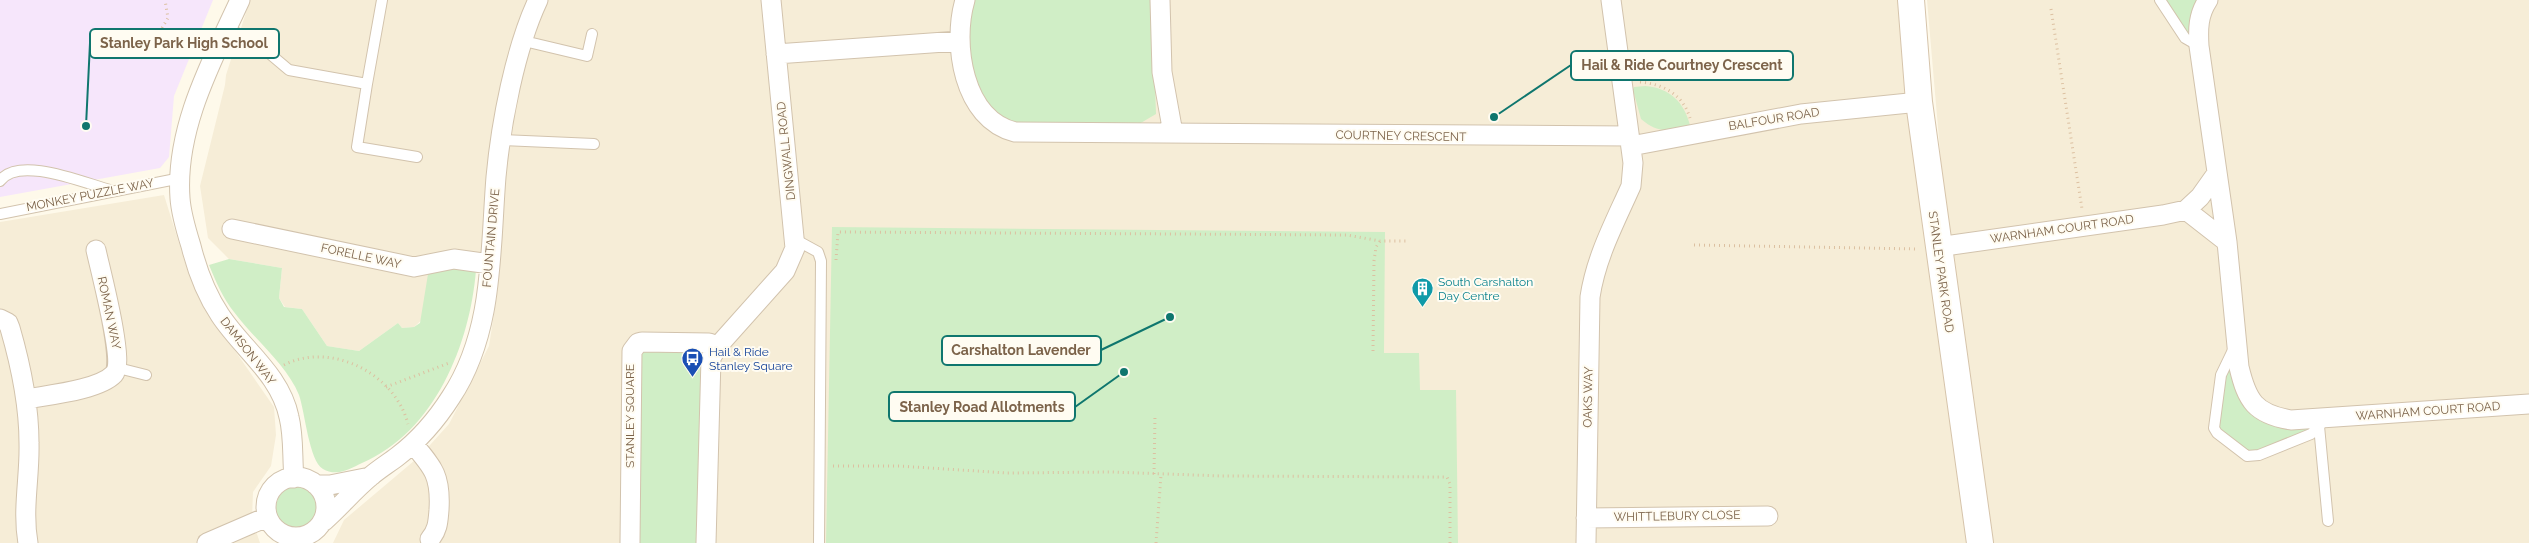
<svg xmlns="http://www.w3.org/2000/svg" width="2529" height="543" viewBox="0 0 2529 543" font-family="Raleway,sans-serif">
<rect width="100%" height="100%" fill="#fef9ea"/>
<path fill="#f6edd7" d="M250 0H1911L1980 543H333L344 520 421 455 449 424 489 346 498 288 476 270 414 327 402 328 398 323 359 351 327 346 302 309 285 307 279 298 282 268 229 259 208 238 200 186 225 85 226 75Z
M1927 0H2529V543H1993L1947 232Z
M164 195 188 272 213 319 274 407 276 435 271 466 253 492 252 519 260 543H0V222Z"/>
<path fill="#f6e6fb" d="M0 0H213L174 96 169 157 160 168 0 197Z"/>
<path fill="#d0eec6" d="M975 0H1152L1156 114 1139 124 1014 123C986 113 970 76 969 47 968 31 971 15 975 0Z
M2163 0H2204L2196 42 2186 36Z
M1645 86C1670 88 1684 102 1690 125 1668 130 1660 135 1641 119L1633 90 1634 87Z
M832 227 1385 232 1384 353H1419L1420 390H1456L1458 543H826Z
M229 259 282 268 279 298 284 307 302 309 327 346 359 351 398 323 402 328 414 327 420 323 428 274 454 267 476 270C470 344 435 432 362 463 350 469 336 477 323 469 309 461 305 412 299 395 287 365 253 338 234 312 223 298 216 282 209 265Z
M641 349 699 350 701 353 698 543H636L637 355Z
M2234 356 2244 398 2318 422 2307 432 2252 455 2220 433C2214 404 2220 382 2234 356Z
M276 508a22 22 0 1 1 44 0a22 22 0 1 1-44 0Z"/>
<g fill="none" stroke-linecap="round" stroke-linejoin="round">
<defs>
<path id="lane" d="M2160 0 2185 38 2199 46
M227 28 257 43 289 70 367 84 382 0
M524 41 587 56 592 34
M367 84 357 147 417 157
M500 140 594 144
M0 181C18 155 84 183 110 190
M0 214 181 178
M796 240 818 252 821 261 819 543
M2234 348 2221 375 2214 428 2217 433 2247 456 2259 455 2311 434 2327 418
M118 368 146 375
M2319 426 2328 521"/>
<path id="street" d="M240 0C212 61 175 128 180 198 181 214 186 230 191 246 197 270 206 294 220 315 243 350 280 374 289 417 294 437 292 458 294 478
M965 0C952 44 963 119 1015 132L1629 136
M1160 0 1162 72 1173 133
M2208 0C2198 15 2198 29 2199 46L2227 242 2239 367C2247 401 2255 414 2291 420L2529 404
M776 54 959 41
M1631 146 1801 114 1919 102
M2186 210 2200 197 2217 173
M232 229 414 267 454 259 490 264
M1938 247 2163 215 2186 210 2227 242
M0 319 8 323 10 328C21 366 29 404 29 443 30 477 22 509 28 543
M27 399C48 395 99 390 114 374 125 362 100 269 96 250
M413 444C434 468 441 477 439 510 438 521 438 530 430 539
M266 507a30 30 0 1 1 60 0a30 30 0 1 1-60 0Z
M316 485H330L370 477
M1586 518 1768 516
M324 521C340 507 354 490 371 476 379 469 389 463 398 456 419 440 437 419 451 397 494 332 490 251 496 177 501 123 515 49 538 0
M207 543 267 517
M630 543 632 351 638 343 642 342 709 343 718 346
M706 543 711 358 718 346 785 271 795 248 771 0
M1586 543 1590 297C1596 257 1615 222 1631 186L1633 163 1611 0"/>
<path id="secondary" d="M1911 0 1919 102 1980 543"/>
</defs>
<use href="#lane" stroke="#d2c3ad" stroke-width="12"/>
<use href="#street" stroke="#d2c3ad" stroke-width="21"/>
<use href="#secondary" stroke="#d6c4ab" stroke-width="28"/>
<path stroke="#dcc0a1" stroke-width="3" stroke-dasharray="1 4" stroke-linecap="butt" d="M2051 9 2082 209
M103 55 162 28 168 18 165 0
M1640 82C1664 84 1683 95 1690 118
M1694 245 1918 249
M836 260 838 232 1347 235 1380 241H1406
M1373 351 1374 261 1376 247 1380 241
M284 365C330 341 395 373 408 424
M386 387 449 363
M833 466H899L1007 473 1111 472 1222 476 1447 477 1450 484V543
M1154 474 1155 415
M1156 543 1161 475"/>
<use href="#lane" stroke="#fff" stroke-width="10"/>
<use href="#street" stroke="#fff" stroke-width="19"/>
<use href="#secondary" stroke="#fff" stroke-width="26"/>
</g>
<defs>
<symbol id="building-pin" viewBox="-11 -11 22 30"><path d="M0 17L-7.5 6A9.5 9.5 0 1 1 7.5 6Z" fill="#0f9aa8" stroke="#fffcf2"/><path d="M-4-6H4V6H1V3H-1V6H-4ZM-2.5-4.3h1.7v1.8h-1.7ZM.8-4.3h1.7v1.8H.8ZM-2.5-1h1.7V.8h-1.7ZM.8-1h1.7V.8H.8Z" fill="#fff"/></symbol>
<symbol id="bus-pin" viewBox="-11 -11 22 30"><path d="M0 17L-7.5 6A9.5 9.5 0 1 1 7.5 6Z" fill="#1a4fb4" stroke="#fffcf2"/><path d="M-5-6H5V4H4V6H2V4H-2V6H-4V4H-5ZM-3.5-4V0h7V-4ZM-3.5 1.2v1.5H-2V1.2ZM2 1.2v1.5H3.5V1.2Z" fill="#fff"/></symbol>
</defs>
<g fill-rule="evenodd">
<use href="#building-pin" x="1410" y="276" width="25" height="34"/>
<use href="#bus-pin" x="680" y="346" width="25" height="34"/>
</g>
<g text-anchor="middle" stroke-width="4" stroke-linejoin="round" paint-order="stroke">
<g font-size="12" fill="#7c634a" stroke="#fffcf2">
<text transform="translate(1774 119) rotate(-9)" y="4">BALFOUR ROAD</text>
<text transform="translate(1401 136) rotate(1)" y="4">COURTNEY CRESCENT</text>
<text transform="translate(786 151) rotate(-96)" y="4">DINGWALL ROAD</text>
<text transform="translate(90 195) rotate(-11)" y="4">MONKEY PUZZLE WAY</text>
<text transform="translate(2062 229) rotate(-8)" y="4">WARNHAM COURT ROAD</text>
<text transform="translate(491 238) rotate(-85)" y="4">FOUNTAIN DRIVE</text>
<text transform="translate(361 256) rotate(12)" y="4">FORELLE WAY</text>
<text transform="translate(1941 272) rotate(82)" y="4">STANLEY PARK ROAD</text>
<text transform="translate(109 313) rotate(78)" y="4">ROMAN WAY</text>
<text transform="translate(248 351) rotate(52)" y="4">DAMSON WAY</text>
<text transform="translate(1588 397) rotate(-89)" y="4">OAKS WAY</text>
<text transform="translate(2428 411) rotate(-4)" y="4">WARNHAM COURT ROAD</text>
<text transform="translate(630 416) rotate(-90)" y="4">STANLEY SQUARE</text>
<text transform="translate(1677 516) rotate(-1)" y="4">WHITTLEBURY CLOSE</text>
</g>
<g font-size="12" fill="#0d838f" stroke="#fffcf2" text-anchor="start">
<text x="1438" y="286">South Carshalton<tspan x="1438" dy="14">Day Centre</tspan></text>
</g>
<g font-size="12" fill="#164399" stroke="#fffcf2" text-anchor="start">
<text x="709" y="356">Hail &amp; Ride<tspan x="709" dy="14">Stanley Square</tspan></text>
</g>
</g>
<path fill="none" stroke="#0f766e" stroke-width="2" d="M86 126L90 43M1494 117L1571 65M1170 317L1101 350M1124 372L1075 407"/>
<g fill="#0f766e" stroke="#fffcf2" stroke-width="2">
<circle cx="86" cy="126" r="5"/>
<circle cx="1494" cy="117" r="5"/>
<circle cx="1170" cy="317" r="5"/>
<circle cx="1124" cy="372" r="5"/>
</g>
<g fill="#fffcf2" stroke="#0f766e" stroke-width="2">
<rect x="90" y="29" width="189" height="29" rx="5"/>
<rect x="1571" y="51" width="222" height="29" rx="5"/>
<rect x="942" y="336" width="159" height="29" rx="5"/>
<rect x="889" y="392" width="186" height="29" rx="5"/>
</g>
<g font-size="14" text-anchor="middle" font-weight="bold" fill="#7c634a">
<text x="184" y="48">Stanley Park High School</text>
<text x="1682" y="70">Hail &amp; Ride Courtney Crescent</text>
<text x="1021" y="355">Carshalton Lavender</text>
<text x="982" y="412">Stanley Road Allotments</text>
</g>
</svg>
